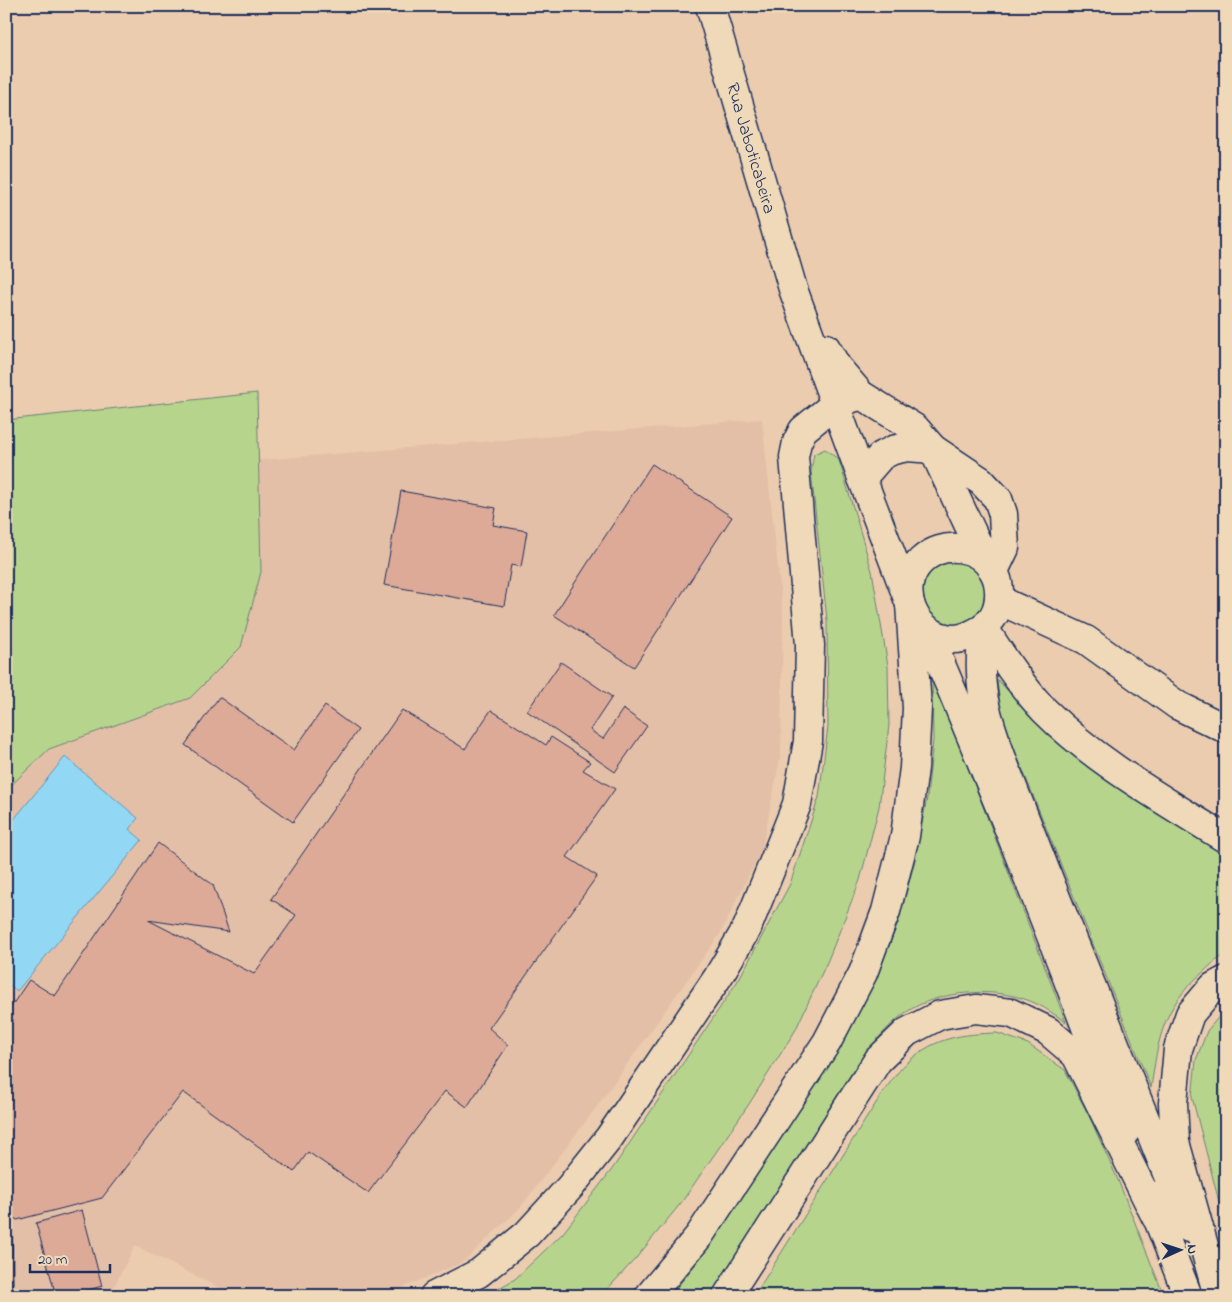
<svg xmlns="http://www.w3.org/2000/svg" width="1232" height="1302" viewBox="0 0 1232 1302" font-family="'Indie Flower',sans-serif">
<rect width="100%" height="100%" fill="#ecccaf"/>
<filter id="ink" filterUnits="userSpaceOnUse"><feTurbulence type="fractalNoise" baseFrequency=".02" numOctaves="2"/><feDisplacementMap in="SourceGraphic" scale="10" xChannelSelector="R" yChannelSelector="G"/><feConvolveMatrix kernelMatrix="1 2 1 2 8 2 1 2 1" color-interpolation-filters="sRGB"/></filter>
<g filter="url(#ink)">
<path fill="#e4bfa7" d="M762 419 783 614 781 754 762 849 720 934 593 1112 520 1208 463 1262 395 1291 377 1296H230L229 1293 135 1246 109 1296H6V790L49 749 190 698 261 572 259 460Z"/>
<path fill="#b7d48d" stroke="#698276" d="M257 393 261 572 241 647 190 698 49 749 6 790V420Z
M825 449 839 460 872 571 888 666 889 725 879 807 860 880 828 960 795 1031 749 1104 681 1203 637 1257 601 1296H485L515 1279 563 1233 613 1168 739 979 790 884 819 797 828 727 827 620 811 471 814 454Z
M950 559C965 563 969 561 979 574 981 576 985 580 985 583 994 618 949 642 928 612 925 608 924 603 923 598 917 575 932 568 950 559Z
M932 674 1066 1022C1057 1016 1047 1009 1037 1004 1000 986 939 989 905 1013 886 1027 872 1045 858 1063L710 1296H670L695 1265 806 1100 852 1024 876 976 899 921 915 860 927 798 933 740Z
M997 679C1018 702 1038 724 1062 744 1113 785 1171 819 1226 855V955C1216 959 1209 967 1201 974 1162 1008 1158 1040 1151 1088L1001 716Z
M1226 1008V1229L1192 1097 1196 1060 1207 1031Z
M997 1033 1028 1044 1065 1070 1089 1116 1118 1180 1164 1296H754L883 1092C891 1082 899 1069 909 1061 936 1037 962 1034 997 1033Z"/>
<path fill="#92d8f4" stroke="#6294b8" d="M65 757 138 818 129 829 142 840 17 991 6 982V829Z"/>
<path fill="#deaa98" stroke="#1b2f5e" d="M652 464 732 517 634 667 554 615Z
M401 491 496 508 493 525 527 531 521 567 511 565 504 606 384 585Z
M561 662 612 697 590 730 603 739 623 709 647 726 615 772 527 711Z
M219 697 294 750 325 706 358 730 293 822 185 745Z
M402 710 465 749 491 710 546 745 551 737 590 762 583 770 615 789 567 857 597 876 489 1028 508 1045 467 1107 445 1091 368 1193 308 1152 294 1172 183 1092 102 1198 17 1220 6 1212V1014L29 980 55 996 158 843 213 885 229 932 148 920 254 974 296 915 271 899Z
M82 1210 102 1286 67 1296H56L36 1223Z
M6 1220H12L13 1284H6Z"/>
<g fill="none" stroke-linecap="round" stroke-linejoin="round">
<defs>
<g id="minor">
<path id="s1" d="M710 6 793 289 862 478 910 604"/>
<path d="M826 348 837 367 861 395 916 429 933 449 985 560"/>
<path d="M862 478 881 456 893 450 907 447 933 449 981 481 998 499 1003 514 1005 548 994 571"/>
<path d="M999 600 1086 640 1177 705 1226 729"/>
<path d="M434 1296 479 1273 527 1234 570 1187 609 1138 718 977 747 928 797 804 808 741 810 645 794 457 797 442 803 430 835 404 861 395"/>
</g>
<path id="major" d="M984 628C975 633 966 639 954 639 915 638 893 589 921 561 943 540 978 545 993 570 1001 583 1001 602 994 615 991 621 985 624 984 630 979 653 980 686 986 709 993 736 1003 762 1013 788 1028 827 1044 866 1059 905 1103 1013 1146 1121 1189 1228
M926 629C997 795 1063 963 1125 1132
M1148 1194 1188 1296"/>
<path id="highway" d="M984 628C1002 657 1021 686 1045 711 1097 763 1164 800 1226 839
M649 1296 699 1236 827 1042 863 973 886 911 905 836 914 768 917 708 910 604
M727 1296 878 1060 907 1032 940 1015 976 1009 1011 1013 1048 1031 1076 1055 1156 1217
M1218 1296 1175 1142 1173 1103 1178 1049 1190 1014 1213 987 1226 980"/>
</defs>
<use href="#minor" stroke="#1b2f5e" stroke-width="31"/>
<use href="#major" stroke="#1b2f5e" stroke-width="31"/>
<use href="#highway" stroke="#1b2f5e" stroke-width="31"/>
<use href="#minor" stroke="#f0d9b8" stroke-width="28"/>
<use href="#major" stroke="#f0d9b8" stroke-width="28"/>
<use href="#highway" stroke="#f0d9b8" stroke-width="28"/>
</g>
</g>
<g text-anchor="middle" stroke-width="4.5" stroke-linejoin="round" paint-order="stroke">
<g font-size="18" fill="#1b2f5e" stroke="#f0d9b8">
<text dy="6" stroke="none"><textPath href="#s1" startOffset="148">Rua Jaboticabeira</textPath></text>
</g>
</g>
<rect width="1232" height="1302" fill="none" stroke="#f0d9b8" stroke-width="25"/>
<rect x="12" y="12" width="1207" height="1277" fill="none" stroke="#1b2f5e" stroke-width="2" filter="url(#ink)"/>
<g transform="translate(1180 1250) rotate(87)" stroke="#f0d9b8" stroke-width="4" paint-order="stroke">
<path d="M0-4L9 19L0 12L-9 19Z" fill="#1b2f5e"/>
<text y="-8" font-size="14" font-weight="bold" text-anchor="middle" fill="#1b2f5e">N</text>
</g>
<path d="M30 1264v8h80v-8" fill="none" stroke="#1b2f5e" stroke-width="2.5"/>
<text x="38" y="1264" font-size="15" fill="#1b2f5e" stroke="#f0d9b8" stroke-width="4" paint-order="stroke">20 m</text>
</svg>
